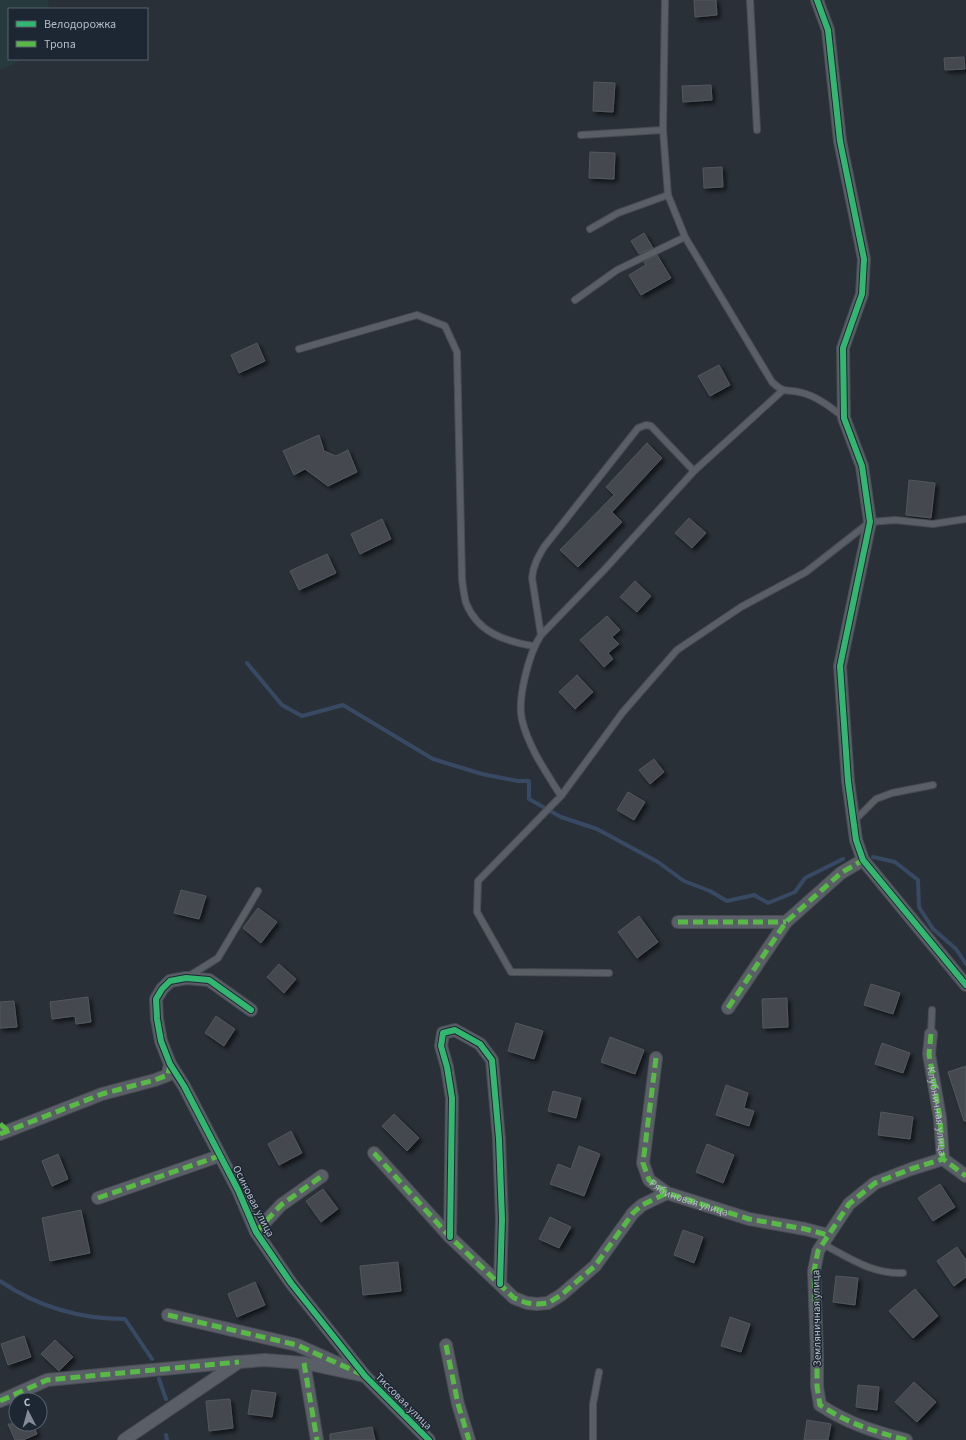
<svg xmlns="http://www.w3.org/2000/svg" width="966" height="1440" viewBox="0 0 966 1440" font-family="'Source Sans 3',sans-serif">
<defs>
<filter id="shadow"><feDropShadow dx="3" dy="3" stdDeviation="2" flood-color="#0009"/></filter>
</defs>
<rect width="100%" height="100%" fill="#2a3038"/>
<path fill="#273a3e" d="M0 0H48L49 9H9V59H24L0 70Z"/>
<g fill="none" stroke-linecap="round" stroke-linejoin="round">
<path stroke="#384963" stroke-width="4" d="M247 663 282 705 302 716 343 705 433 759 482 774 518 781H529V799L561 817 597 829 658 862 684 881 710 891 727 901 754 895 768 903 795 892 805 878 843 859
M873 857 895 862 918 880 919 907 933 929 956 949 966 964
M0 1281C38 1307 79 1319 125 1319L152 1359
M159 1379 166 1399
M166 1435 167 1440"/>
</g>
<path fill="#444950" stroke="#52575f" filter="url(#shadow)" d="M694 0H716L717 15 695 17Z
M964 57 965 69 945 70 944 58Z
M594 82 615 83 613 112 593 111Z
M711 85 712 100 683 102 682 86Z
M590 152 615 153 614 179 589 178Z
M722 167 723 187 704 188 703 168Z
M644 233 653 248 639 254 631 241Z
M657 255 671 278 641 295 629 275 646 265 644 262Z
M257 343 265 361 239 373 231 355Z
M719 365 730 385 710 396 698 376Z
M319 435 324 451 336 456 348 450 357 472 328 486 305 469 294 475 283 451Z
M647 443 662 458 612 512 622 522 578 567 560 550 614 495 606 487Z
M909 480 935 483 931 518 906 515Z
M689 518 706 533 692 548 675 533Z
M382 519 391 539 360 554 351 534Z
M327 554 336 573 299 590 290 571Z
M635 581 651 596 637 612 620 597Z
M607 616 620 630 612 637 619 644 608 653 613 659 604 667 580 640Z
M577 675 593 692 575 709 559 692Z
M654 759 664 772 650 784 639 770Z
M628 792 645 802 634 820 617 810Z
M181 890 206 896 199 919 174 913Z
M258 908 277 922 261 943 243 928Z
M639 916 658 942 637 958 618 932Z
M279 964 296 979 284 993 267 977Z
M871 984 900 993 893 1014 864 1005Z
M88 997 91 1022 76 1024 75 1016 52 1019 50 1002Z
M787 998 788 1027 763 1028 762 999Z
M14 1001 17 1027 0 1028V1002Z
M216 1016 235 1029 224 1046 205 1033Z
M516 1023 543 1031 534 1059 508 1051Z
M610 1037 644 1050 635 1074 601 1062Z
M882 1043 910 1053 903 1073 875 1064Z
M966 1066V1121H964L948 1072Z
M726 1085 748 1093 744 1108 754 1111 749 1126 716 1115Z
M553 1091 581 1098 576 1118 548 1111Z
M881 1112 913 1117 910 1139 878 1135Z
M394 1114 419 1138 407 1151 382 1126Z
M291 1131 302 1153 279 1165 268 1144Z
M707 1144 734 1155 723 1183 696 1172Z
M579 1146 600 1154 584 1196 550 1184 558 1164 571 1169Z
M58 1154 68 1179 52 1186 42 1161Z
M940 1184 955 1207 933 1221 918 1198Z
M323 1189 338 1209 321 1222 306 1201Z
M81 1210 90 1253 50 1261 42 1218Z
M550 1217 571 1227 559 1248 539 1239Z
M683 1230 703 1237 694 1263 674 1255Z
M957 1247 966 1260V1277L954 1286 937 1261Z
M398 1262 401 1291 363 1295 360 1266Z
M836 1276 858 1278 855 1305 833 1302Z
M255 1282 265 1305 237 1317 228 1294Z
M915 1289 938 1316 913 1338 889 1311Z
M730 1317 750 1324 741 1352 721 1346Z
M24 1336 31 1357 8 1365 1 1344Z
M55 1340 73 1357 59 1371 41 1354Z
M914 1382 936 1402 917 1422 895 1402Z
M858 1385 879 1387 877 1410 856 1407Z
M252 1390 276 1393 272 1417 248 1414Z
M230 1399 233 1428 209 1431 206 1401Z
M807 1420 831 1424 828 1440H804Z
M8 1424H33L37 1434 23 1440H15Z
M372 1427 375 1440H330V1434Z"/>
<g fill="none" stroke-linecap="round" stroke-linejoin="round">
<defs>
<path id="lane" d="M665 0 663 130 668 195 685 237 772 382C786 395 786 388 803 393 818 397 831 407 843 417
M750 0 757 130
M581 135 663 130
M590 229 618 213 668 195
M575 300 617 270 685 237
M299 349 417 315 445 326 457 352 462 579C463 586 464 596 466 603 478 633 505 641 533 646
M541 635 532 578C533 566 538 557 544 547L638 428 646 425 651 426 694 471
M561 796C546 772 529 748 522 720 517 699 529 653 541 635L605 569 694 471 782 391
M854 821 876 799 892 793 933 785
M609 973 511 972 477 912 478 881 561 796 623 712 677 650 741 607 806 572 870 522 895 520 933 524 966 519
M189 976 218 958 258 891
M931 1034 932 1010
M823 1244C849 1258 872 1274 903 1273
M593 1440V1404L599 1372"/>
<g id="street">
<path d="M817 0 828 30 840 141 864 259 862 294 843 348 844 418 862 466 870 522 840 666 848 781 856 840 863 860 966 985"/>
<path d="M678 922H786"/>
<path d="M728 1008 786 922 841 873 863 860"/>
<path d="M251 1010 209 980 186 978 170 981 162 989 156 999 157 1019 161 1041 170 1064 184 1086 238 1190 256 1232 291 1283 365 1376 429 1440"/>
<path id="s1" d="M931 1034 929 1054 940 1118 943 1159 966 1176"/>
<path id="s2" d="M656 1058 643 1163 649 1180 667 1193 749 1219 805 1229 828 1235"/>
<path d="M0 1134 102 1094 155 1080 168 1075 170 1064"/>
<path d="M374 1153 450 1237 514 1298 527 1303 537 1304 548 1303 561 1295 595 1266 633 1213 642 1205 667 1193"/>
<path d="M98 1198 219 1156"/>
<path d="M256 1232 281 1205 322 1176"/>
<path d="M450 1237 452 1098 447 1067 441 1046 443 1033 455 1030 480 1044 492 1060 499 1139 502 1219 500 1284"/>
<path d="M168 1315 297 1345 344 1366"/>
<path d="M446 1345 458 1404 469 1440"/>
<path d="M304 1363 317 1440"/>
<path d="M0 1401 47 1380 237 1362"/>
<path d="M124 1440 239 1362 265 1360 304 1363 365 1376"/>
<path d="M906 1440C873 1431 849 1424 820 1405L817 1387V1356L814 1271 818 1251 849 1204 875 1183 911 1169 943 1159"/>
</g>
</defs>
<use href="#lane" stroke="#484c53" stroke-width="8"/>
<use href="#street" stroke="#484c53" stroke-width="14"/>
<use href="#lane" stroke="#5a5e66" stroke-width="6"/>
<use href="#street" stroke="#5a5e66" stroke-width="12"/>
<path stroke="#58b947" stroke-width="5" stroke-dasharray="10 5" stroke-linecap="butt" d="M678 922H786
M728 1008 786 922 841 873 863 860
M931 1034 929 1054 940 1118 943 1159 966 1176
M656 1058 643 1163 649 1180 667 1193 749 1219 805 1229 828 1235
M0 1124 7 1130
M0 1134 102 1094 155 1080 168 1075 170 1064
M374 1153 450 1237 514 1298 527 1303 537 1304 548 1303 561 1295 595 1266 633 1213 642 1205 667 1193
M98 1198 219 1156
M256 1232 281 1205 322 1176
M168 1315 297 1345 361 1374
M446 1345 458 1404 469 1440
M304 1363 317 1440
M0 1401 47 1380 239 1362
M906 1440C873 1431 849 1424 820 1405L817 1387V1356L814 1271 818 1251 849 1204 875 1183 911 1169 943 1159"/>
<defs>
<path id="cycleway" d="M817 0 828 30 840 141 864 259 862 294 843 348 844 418 862 466 870 522 840 666 848 781 856 840 863 860 966 985
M251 1010 209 980 186 978 170 981 162 989 156 999 157 1019 161 1041 170 1064 184 1086 238 1190 256 1232 291 1283 365 1376 429 1440
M450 1237 452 1098 447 1067 441 1046 443 1033 455 1030 480 1044 492 1060 499 1139 502 1219 500 1284"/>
</defs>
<use href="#cycleway" stroke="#1d2633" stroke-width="8"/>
<use href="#cycleway" stroke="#33b770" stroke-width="6"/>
</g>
<g text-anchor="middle" stroke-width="3" stroke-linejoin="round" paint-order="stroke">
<g font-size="11" fill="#b4bcc9" stroke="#1d2633">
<text dy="4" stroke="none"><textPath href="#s1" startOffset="78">Клубничная улица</textPath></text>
<text dy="4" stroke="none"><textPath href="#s2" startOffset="168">Рябиновая улица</textPath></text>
<text transform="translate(254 1201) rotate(63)" y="4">Осиновая улица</text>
<text transform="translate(816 1318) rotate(-91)" y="4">Земляничная улица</text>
<text transform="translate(404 1401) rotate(45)" y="4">Тиссовая улица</text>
</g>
</g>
<rect x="8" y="8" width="140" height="52" fill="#1d2633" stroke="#59626f"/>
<rect x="16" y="21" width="20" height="6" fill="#33b770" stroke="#59626f"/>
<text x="44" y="28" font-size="12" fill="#b4bcc9">Велодорожка</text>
<rect x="16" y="41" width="20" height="6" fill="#58b947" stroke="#59626f"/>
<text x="44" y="48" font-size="12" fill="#b4bcc9">Тропа</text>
<g transform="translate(28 1412) rotate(354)"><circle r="19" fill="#1d2633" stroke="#59626f"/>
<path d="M0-3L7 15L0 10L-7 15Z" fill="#848b96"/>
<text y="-6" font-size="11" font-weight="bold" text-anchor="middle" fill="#b4bcc9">С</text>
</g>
</svg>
